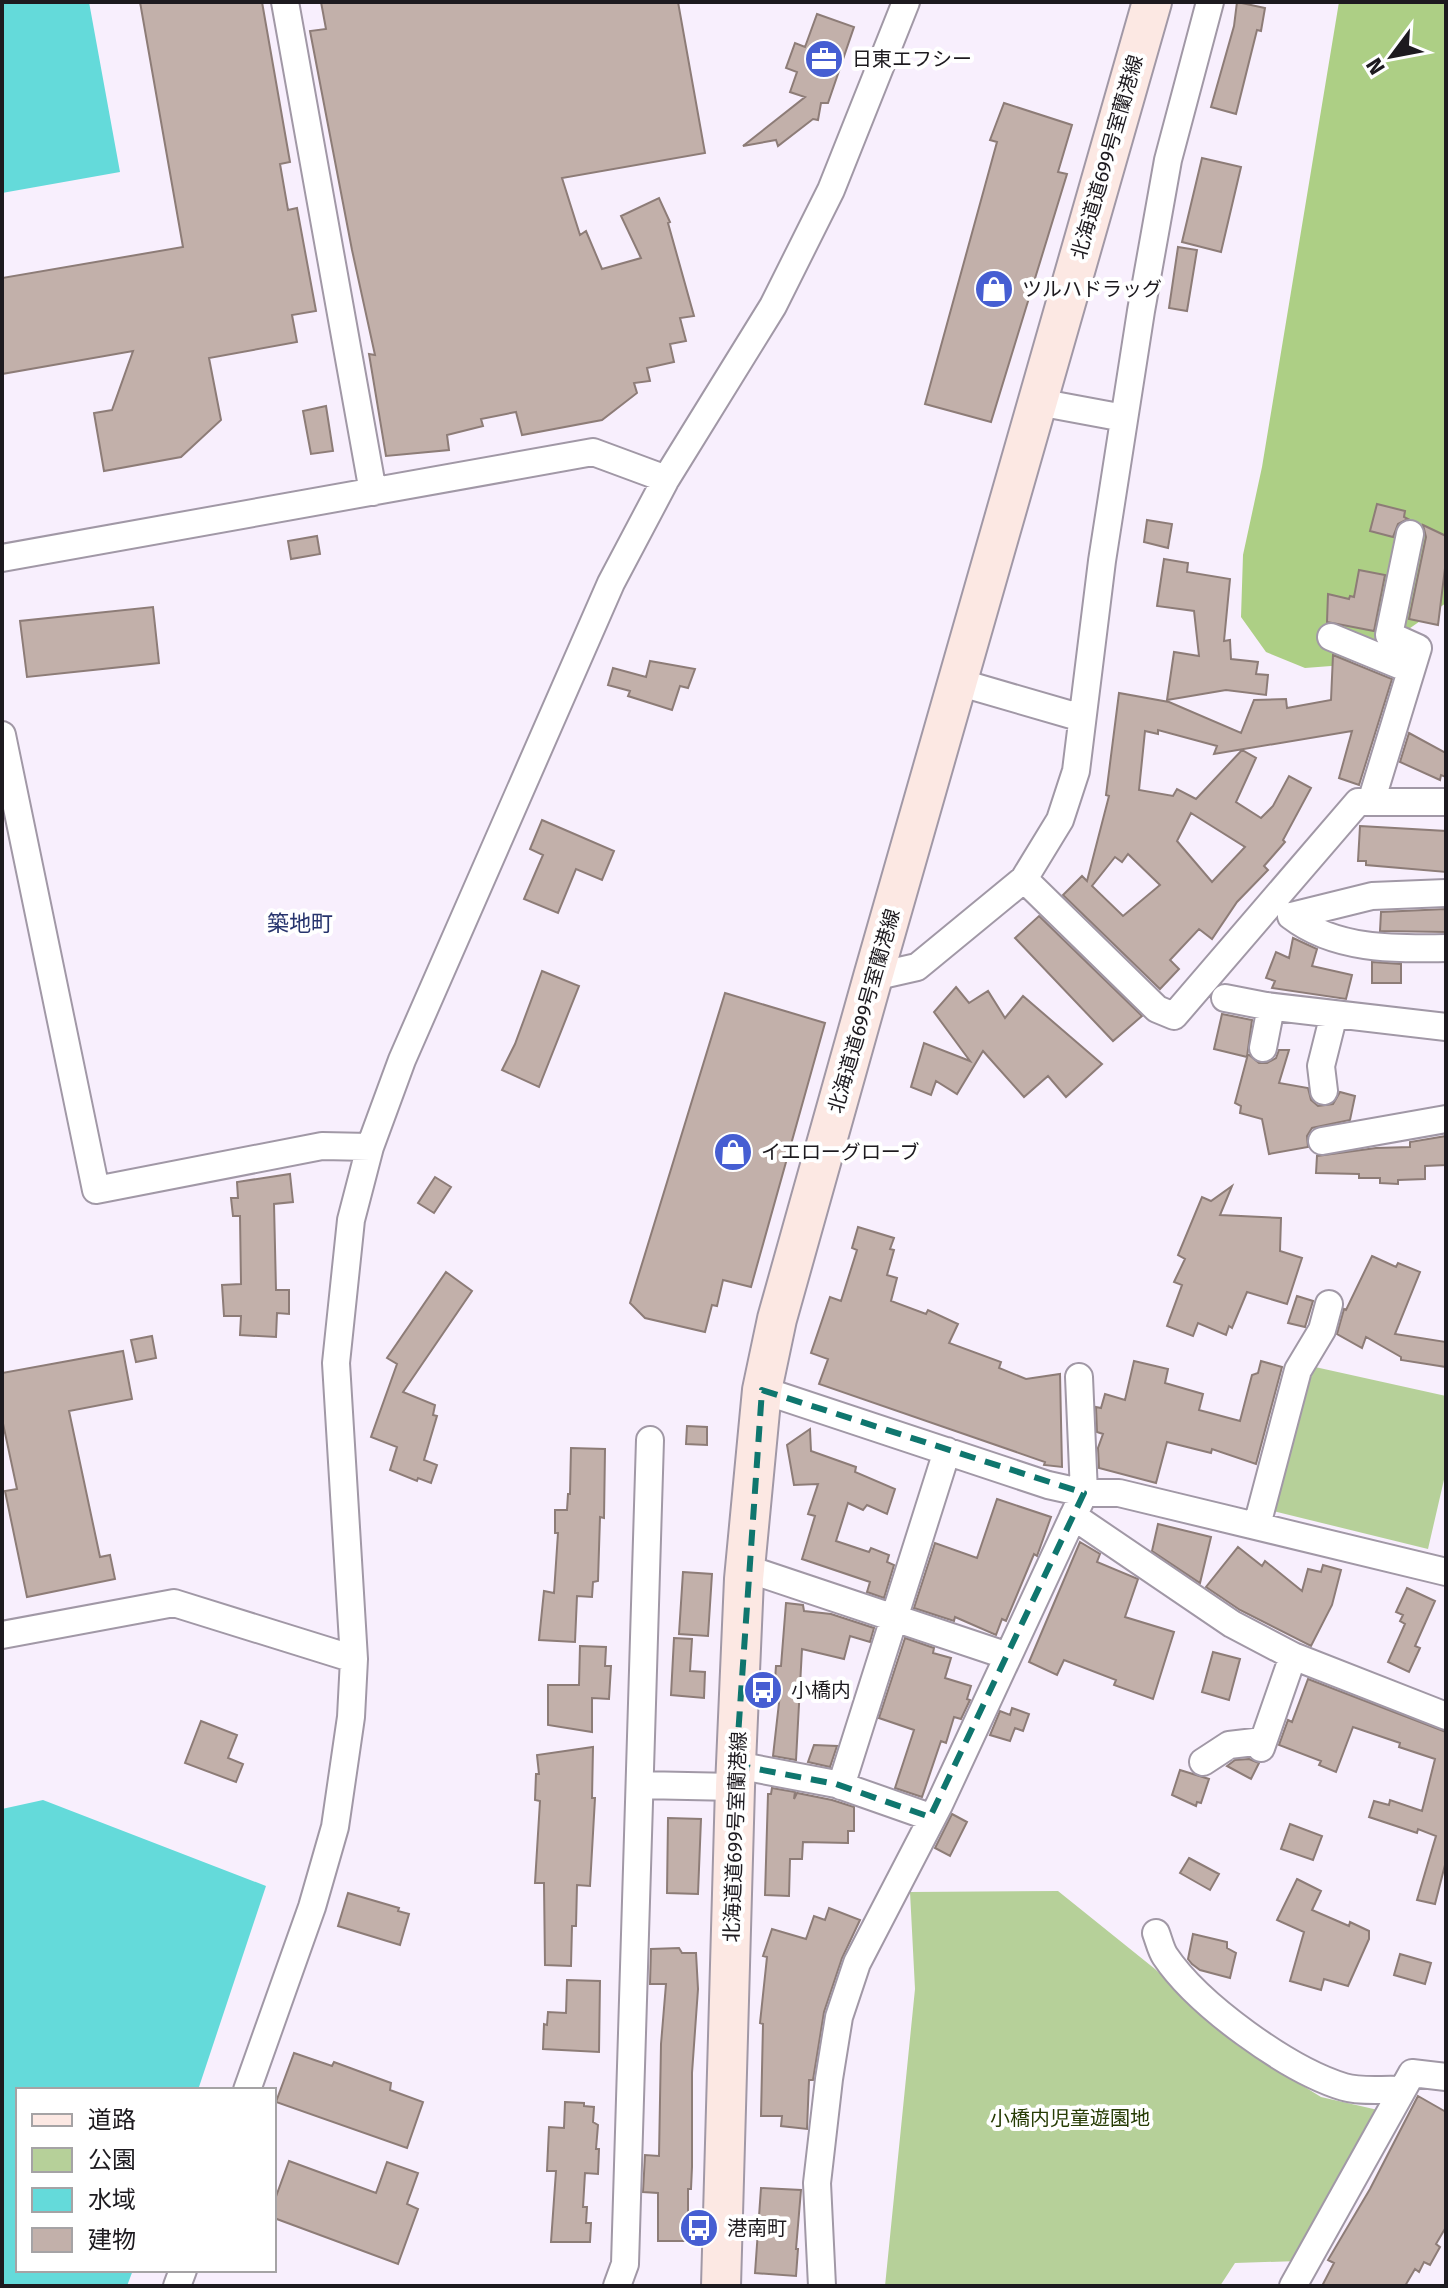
<svg xmlns="http://www.w3.org/2000/svg" width="1448" height="2288" viewBox="0 0 1448 2288" font-family="'Fira Sans','Noto Sans JP',sans-serif">
<rect width="100%" height="100%" fill="#f8effd"/>
<path fill="#b6d099" d="M1306 1365 1446 1396V1471L1428 1549 1269 1510Z
M1058 1891 1155 1969 1237 2045 1321 2097 1378 2110 1298 2261 1235 2263 1220 2286H885L915 1989 910 1892Z"/>
<path fill="#adcf85" d="M1339 2H1446V603L1393 640 1344 665 1305 668 1266 652 1241 617 1243 555 1262 467Z"/>
<path fill="#64dada" d="M2 2H89L120 172 2 193Z
M43 1800 266 1886 198 2090H18V2270H133L127 2286H2V1809Z"/>
<path fill="#c2b0aa" stroke="#8d7c77" stroke-width="2" fill-rule="evenodd" d="M140 2H262L290 162 280 164 288 210 297 208 316 311 292 315 297 342 209 358 221 420 181 457 104 471 94 413 112 410 133 351 2 374V278L183 247Z
M321 2H678L705 153 562 178 580 235 586 231 602 269 641 258 621 216 659 198 670 222 668 223 694 316 680 318 686 341 670 344 674 362 647 368 650 381 634 383 637 393 602 420 522 435 516 412 481 419 483 426 447 435 449 450 386 456 369 354 375 355 352 250 310 31 326 29Z
M1237 2 1265 8 1261 31 1257 30 1236 114 1211 107 1234 26Z
M817 14 854 27 828 103H821L818 120 813 119 778 146 776 140 743 146 805 97 790 92 797 72 786 68 795 43 805 47Z
M1004 103 1072 125 1058 172 1067 174 991 422 925 404 997 142 990 140Z
M1202 158 1241 167 1221 252 1182 242Z
M1178 247 1197 250 1187 311 1169 308Z
M326 406 333 451 311 454 303 411Z
M1377 504 1405 511 1404 517 1408 519 1398 524 1393 537 1370 531Z
M1147 520 1172 524 1168 548 1144 542Z
M1423 525 1446 536V560L1438 625 1409 619 1426 537Z
M317 536 320 554 291 559 288 541Z
M1164 559 1188 563 1187 572 1230 579 1224 641 1230 640 1231 659 1258 662 1256 674 1268 675 1266 695 1226 690 1167 700 1174 652 1199 656 1194 611 1157 606Z
M1359 570 1385 575 1374 631 1327 622 1328 594 1349 599 1350 596 1354 597Z
M153 607 159 663 27 677 20 621Z
M1333 655 1392 679 1359 785 1339 778 1352 731 1214 754 1217 746 1158 730V734L1145 731 1139 790 1173 796 1177 789 1196 799 1242 750 1256 758 1236 802 1261 818 1273 806 1289 776 1311 788 1283 840 1285 842 1264 866 1268 870 1237 902 1212 939 1199 929 1170 960 1179 969 1160 989 1063 895 1082 876 1087 881 1109 796 1106 795 1119 693 1169 702 1241 733 1254 700 1286 699 1287 708 1331 700ZM1191 813 1245 847 1212 882 1177 841ZM1128 854 1160 885 1123 916 1092 886 1115 857 1122 862Z
M650 661 695 669 688 688 680 686 672 710 628 696 630 691 608 685 613 668 646 677Z
M1409 733 1446 753V777L1441 775 1440 780 1400 762Z
M542 820 614 851 602 880 576 869 558 913 524 899 543 855 530 849Z
M1360 826 1446 831V872L1366 865V861H1358Z
M1446 909V932L1380 931 1381 912Z
M1039 916 1142 1016 1113 1041 1015 938Z
M1293 938 1317 949 1312 966 1352 975 1346 999 1272 988 1275 981 1266 978 1276 952 1289 958Z
M1372 962 1401 964V983H1372Z
M542 971 579 986 539 1087 502 1070 515 1044Z
M956 987 969 1003 988 991 1005 1018 1023 996 1102 1064 1066 1097 1048 1076 1024 1097 983 1051 957 1094 936 1081 931 1095 911 1087 924 1043 970 1061 934 1012Z
M725 993 825 1023 751 1287 723 1280 717 1306 712 1305 705 1332 645 1318 630 1303Z
M1222 1014 1252 1020 1247 1057 1214 1049Z
M1279 1050H1289L1279 1083 1308 1088 1311 1100 1318 1106 1333 1104 1340 1092 1355 1096 1350 1120 1312 1128 1307 1136 1308 1147 1269 1154 1262 1119 1240 1113 1241 1106 1235 1103 1248 1054 1259 1063H1267L1276 1058Z
M1446 1136V1165L1425 1166V1179L1398 1180V1184L1380 1183V1178H1359V1174L1316 1173 1317 1156 1376 1148 1410 1147V1142Z
M290 1174 293 1202 274 1204 276 1290H289V1314L277 1313 276 1337 240 1335 241 1316H224L222 1285 241 1284 240 1216H233L231 1198H238L237 1182Z
M435 1177 451 1187 434 1213 418 1203Z
M1232 1186 1220 1215 1281 1218 1280 1251 1302 1258 1287 1304 1247 1292 1232 1328 1229 1326 1226 1335 1198 1323 1193 1336 1167 1326 1182 1285 1174 1282 1185 1259 1178 1255 1202 1197 1211 1201Z
M858 1227 894 1238 890 1249 894 1250 887 1275 897 1278 891 1301 926 1314 928 1310 958 1324 949 1343 1001 1362 999 1368 1026 1379 1060 1374 1062 1467 1044 1465 1045 1462 819 1384 828 1359 811 1353 830 1297 841 1301 857 1250 852 1248Z
M1372 1256 1396 1267 1398 1263 1420 1272 1395 1334 1446 1342V1367L1401 1360V1357L1366 1337 1362 1348 1337 1334 1344 1309 1346 1310Z
M446 1272 472 1291 403 1392 435 1405 433 1415 437 1416 424 1460 437 1465 431 1483 418 1478 417 1481 390 1470 397 1447 371 1437 397 1364 387 1358Z
M1297 1296 1313 1301 1305 1327 1288 1323Z
M152 1336 156 1358 136 1362 131 1340Z
M123 1351 132 1399 69 1411 100 1557 110 1555 115 1579 27 1597 5 1491 17 1489 2 1419V1373Z
M1134 1361 1168 1369 1165 1383 1203 1394 1199 1410 1240 1421 1252 1375 1258 1373 1261 1361 1282 1367 1256 1464 1212 1449 1211 1453 1167 1442 1156 1483 1099 1468 1098 1448 1103 1434 1097 1432 1096 1407 1101 1408 1105 1394 1125 1400Z
M687 1426 707 1427V1445L686 1444Z
M810 1429 811 1451 856 1467 855 1472 895 1489 887 1514 867 1505 863 1510 848 1503 836 1541 869 1552 871 1548 889 1555 887 1562 894 1565 884 1598 867 1592 870 1582 802 1559 815 1516 808 1514 818 1484 794 1485 787 1445Z
M571 1448 605 1449 604 1518 600 1517 598 1581 593 1582 592 1597 577 1596 575 1642 539 1640 544 1591 554 1593 558 1533H555V1510H567L568 1494H570Z
M997 1499 1051 1517 1037 1556 1034 1554 1006 1621 1002 1619 996 1635 955 1617 954 1621 914 1608 935 1543 977 1558Z
M1158 1524 1211 1537 1200 1583 1152 1551Z
M1080 1542 1100 1554 1097 1562 1138 1579 1125 1617 1174 1632 1153 1699 1114 1685 1116 1680 1064 1660 1057 1675 1029 1662Z
M1238 1547 1262 1566 1265 1561 1302 1591 1308 1569 1321 1572 1323 1565 1341 1570 1332 1605 1311 1646 1240 1610 1206 1587Z
M683 1572 712 1574 708 1636 679 1634Z
M1407 1588 1435 1601 1415 1646 1420 1648 1409 1672 1388 1662 1405 1624 1400 1621 1403 1615 1396 1612Z
M786 1603 803 1605 804 1611 831 1614 874 1628 870 1642 850 1636 844 1659 802 1649 796 1760 773 1756 780 1694H774L776 1666H781Z
M674 1638 692 1639 690 1671 705 1672 704 1698 671 1695Z
M905 1638 934 1648 933 1653 951 1658 945 1678 971 1686 967 1699 970 1700 961 1719 954 1717 946 1743 941 1741 922 1797 895 1788 914 1730 879 1718Z
M580 1646 606 1647 605 1666H611L609 1699 592 1698V1732L548 1725V1685H579Z
M1213 1652 1240 1659 1229 1700 1202 1692Z
M1308 1679 1446 1732V1861L1435 1904 1417 1900 1436 1836 1418 1829 1417 1833 1369 1817 1374 1801 1389 1805 1390 1800 1422 1811 1435 1759 1399 1747 1400 1743 1353 1727 1336 1772 1319 1765 1321 1761 1279 1745 1288 1720 1292 1722Z
M1012 1708 1029 1714 1023 1731 1015 1728 1010 1741 990 1735 1000 1711 1010 1715Z
M201 1721 237 1735 228 1758 243 1764 236 1782 185 1763Z
M814 1745 837 1746 830 1767 808 1762Z
M593 1747 592 1798H595L590 1886 577 1885 576 1926H572L571 1966 545 1965 544 1883H535L540 1801 535 1800 536 1774H539L537 1755Z
M1249 1759 1259 1763 1251 1779 1227 1766 1235 1760Z
M1180 1770 1209 1779 1201 1803 1197 1802 1196 1806 1172 1795Z
M772 1788 795 1792 794 1799 797 1793 832 1800 854 1807V1831H848V1843L803 1842 802 1859H790L789 1896 765 1895 768 1794H771Z
M952 1814 967 1822 950 1856 935 1848Z
M668 1818 701 1819 698 1894 667 1893Z
M1290 1824 1322 1836 1313 1860 1281 1849Z
M1189 1858 1219 1874 1210 1890 1180 1873Z
M1297 1879 1321 1891 1312 1910 1349 1926 1350 1922 1369 1931V1939L1348 1986 1324 1979 1321 1990 1290 1981 1304 1932 1277 1920Z
M348 1893 399 1908 398 1911 409 1914 400 1945 338 1926Z
M829 1908 860 1920 842 1958 824 2012 813 2080H809L807 2129 781 2126 782 2116H761L763 2024 760 2023 767 1957 763 1956 772 1929 806 1939 814 1916 825 1920Z
M1193 1934 1227 1942V1948L1236 1953 1230 1978 1200 1970 1192 1964 1188 1959Z
M679 1948 682 1953H696L698 1989 692 2073V2167L691 2189H688V2241H658V2193L643 2192 645 2155 659 2156 661 2044 666 1984H650L651 1949Z
M1400 1954 1431 1963 1425 1984 1394 1975Z
M567 1980 600 1981 599 2052 543 2049 544 2024 547 2025 548 2012 566 2013Z
M294 2053 332 2066 334 2062 391 2083 390 2090 423 2102 407 2148 276 2102Z
M1418 2096 1446 2112V2227L1436 2244 1440 2247 1430 2265 1424 2262 1419 2272 1415 2269 1405 2286H1322L1334 2263 1328 2260 1370 2189Z
M565 2102 584 2103V2106L594 2107 593 2122 598 2125 596 2149H599L598 2174 585 2173 583 2207H587L586 2223H591L590 2242H551L556 2171H547L549 2127 564 2128Z
M289 2161 376 2193 387 2162 418 2173 407 2204 418 2209 398 2264 274 2218V2202Z
M761 2188 801 2190 796 2249H798L796 2276 755 2273Z"/>
<g fill="none" stroke-linecap="round" stroke-linejoin="round">
<defs>
<path id="street" d="M285 2 373 492
M1038 402 1124 418
M2 558 593 452 666 479
M1331 637 1411 670
M958 682 1082 718
M2 735 96 1190 322 1146 370 1147
M1371 802 1418 648 1389 635 1410 534
M1024 879 1157 1009 1174 1016 1358 802H1446
M1291 916C1335 950 1393 949 1446 948
M1291 916 1372 896 1446 893
M873 977 917 967 1024 879 1060 820 1076 771 1102 561 1141 311 1168 160 1210 2
M1225 998 1266 1006 1446 1027
M1263 1048 1271 1007
M1324 1091 1321 1066 1334 1014
M1322 1141 1446 1119
M762 1390 1048 1485 1084 1493H1119L1446 1572
M1073 1516 1232 1624 1293 1656 1446 1716
M1257 1525 1298 1370 1322 1330 1329 1304
M745 1568 1008 1656
M2 1635 174 1603 354 1659
M1261 1748 1293 1656
M1203 1762 1229 1745 1263 1741
M736 1765 836 1784 930 1817
M640 1785 735 1787
M841 1786 947 1451
M1156 1933C1159 1941 1161 1950 1165 1956 1198 2005 1288 2070 1344 2087 1360 2092 1383 2089 1400 2090
M247 2090 312 1907 335 1827 351 1717 354 1659 336 1363 351 1220 370 1147 402 1060 611 583 666 479 773 306 831 190 906 2
M177 2286 183 2270
M617 2286 625 2264 650 1440
M822 2286 817 2183 829 2079 839 2017 857 1963 939 1805 1084 1493 1079 1377
M1293 2286 1412 2073 1446 2077"/>
<path id="secondary" d="M721 2286 735 1787 744 1579 762 1390 777 1319 873 977 1152 2"/>
</defs>
<use href="#street" stroke="#a198a6" stroke-width="30"/>
<use href="#secondary" stroke="#a198a6" stroke-width="42"/>
<use href="#street" stroke="#fff" stroke-width="26"/>
<use href="#secondary" stroke="#fce8e3" stroke-width="38"/>
</g>
<path fill="none" stroke="#0f766e" stroke-width="6" stroke-dasharray="16 10" stroke-linejoin="round" d="M762 1390 1084 1493 930 1817 836 1784 736 1765Z"/>
<defs>
<symbol id="office-disc" viewBox="-11 -11 22 22"><circle r="9.5" fill="#465ed2" stroke="#fff"/><path d="M-6-3h4V-5.5h4V-3h4V5H-6ZM-1-4.5V-3h2v-1.5ZM-6 0V1H6V0Z" fill="#fff"/></symbol>
<symbol id="shop-disc" viewBox="-11 -11 22 22"><circle r="9.5" fill="#465ed2" stroke="#fff"/><path d="M-5-2.5h2.3a2.7 3.5 0 0 1 5.4 0H5L5.5 6h-11ZM-1.5-2.5h3a1.5 2.3 0 0 0-3 0Z" fill="#fff"/></symbol>
<symbol id="bus-disc" viewBox="-11 -11 22 22"><circle r="9.5" fill="#465ed2" stroke="#fff"/><path d="M-5-6H5V4H4V6H2V4H-2V6H-4V4H-5ZM-3.5-4V0h7V-4ZM-3.5 1.2v1.5H-2V1.2ZM2 1.2v1.5H3.5V1.2Z" fill="#fff"/></symbol>
</defs>
<g fill-rule="evenodd">
<use href="#office-disc" x="802" y="37" width="44" height="44"/>
<use href="#shop-disc" x="972" y="267" width="44" height="44"/>
<use href="#shop-disc" x="711" y="1130" width="44" height="44"/>
<use href="#bus-disc" x="741" y="1668" width="44" height="44"/>
<use href="#bus-disc" x="677" y="2206" width="44" height="44"/>
</g>
<g text-anchor="middle" stroke-width="8" stroke-linejoin="round" paint-order="stroke">
<g font-size="20" fill="#1d1a1f" stroke="#fff" text-anchor="start">
<text x="852" y="66">日東エフシー</text>
<text x="1022" y="296">ツルハドラッグ</text>
<text x="761" y="1159">イエローグローブ</text>
<text x="791" y="1697">小橋内</text>
<text x="727" y="2235">港南町</text>
</g>
<g font-size="20" fill="#1d1a1f" stroke="#fff">
<text transform="translate(1107 157) rotate(-74)" y="7">北海道道699号室蘭港線</text>
<text transform="translate(864 1011) rotate(-74)" y="7">北海道道699号室蘭港線</text>
<text transform="translate(735 1837) rotate(-88)" y="7">北海道道699号室蘭港線</text>
</g>
<g font-size="20" fill="#273c04" stroke="#fff">
<text x="1070" y="2125">小橋内児童遊園地</text>
</g>
<g font-size="22" fill="#27346d" stroke="#fff">
<text x="300" y="931">築地町</text>
</g>
</g>
<rect width="1448" height="2288" fill="none" stroke="#1d1a1f" stroke-width="8"/>
<rect x="16" y="2088" width="260" height="184" fill="#ffffff" stroke="#a5a3a5" stroke-width="2"/>
<rect x="32" y="2114" width="40" height="12" fill="#fce8e3" stroke="#a5a3a5" stroke-width="2"/>
<text x="88" y="2128" font-size="24" fill="#1d1a1f">道路</text>
<rect x="32" y="2148" width="40" height="24" fill="#b6d099" stroke="#a5a3a5" stroke-width="2"/>
<text x="88" y="2168" font-size="24" fill="#1d1a1f">公園</text>
<rect x="32" y="2188" width="40" height="24" fill="#64dada" stroke="#a5a3a5" stroke-width="2"/>
<text x="88" y="2208" font-size="24" fill="#1d1a1f">水域</text>
<rect x="32" y="2228" width="40" height="24" fill="#c2b0aa" stroke="#a5a3a5" stroke-width="2"/>
<text x="88" y="2248" font-size="24" fill="#1d1a1f">建物</text>
<g transform="translate(1392 56) rotate(238)" stroke="#ffffff" stroke-width="6" paint-order="stroke">
<path d="M0-6L14 30L0 20L-14 30Z" fill="#1d1a1f"/>
<text y="-12" font-size="22" font-weight="bold" text-anchor="middle" fill="#1d1a1f">N</text>
</g>
</svg>
